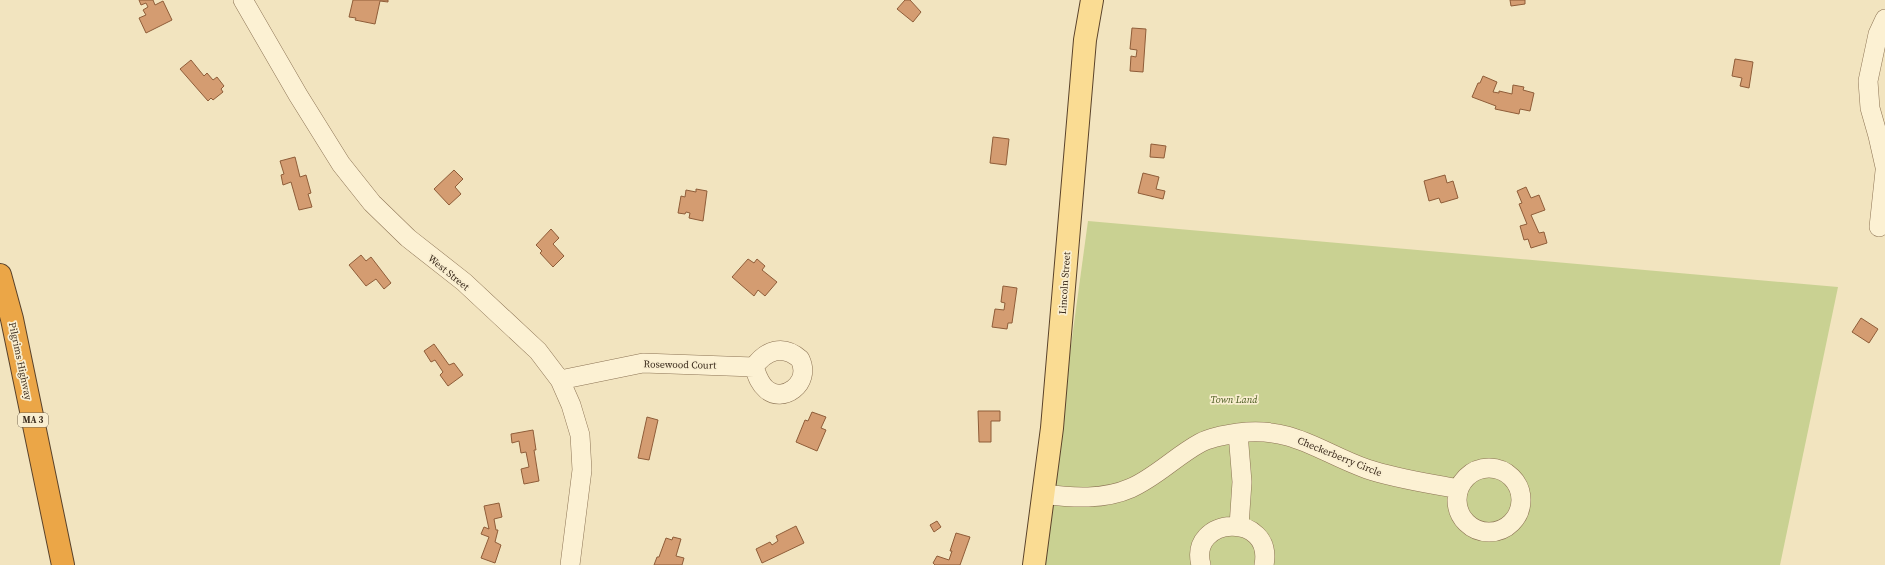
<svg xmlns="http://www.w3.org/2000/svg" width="1885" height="565" viewBox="0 0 1885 565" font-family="'Source Serif 4',serif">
<rect width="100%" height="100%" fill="#f2e4bf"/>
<path fill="#c9d192" d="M1088 221 1838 287 1780 565H1041Z"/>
<path fill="#d49c71" stroke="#8f5d39" d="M139 0H153L155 5 163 1 172 20 146 33 139 18 146 15 143 10 148 7 146 3 141 5Z
M353 0H388V2L380 1 375 24 355 20 356 18 349 17Z
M905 0H910L921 12 913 22 897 9Z
M1510 0H1525V4L1511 6Z
M1132 28 1146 29 1143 72 1130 71 1131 56 1136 57 1137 50 1130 49Z
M1735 59 1753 62 1749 88 1740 86 1742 78 1732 76Z
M191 60 204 76 207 73 213 80 217 77 224 86 221 89 223 92 213 100 211 98 208 101 180 69Z
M1483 76 1497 82 1493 92 1499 93V91L1512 94 1513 85 1524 87 1523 90 1534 93 1530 111 1520 109 1519 114 1495 109 1496 106 1472 97 1478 83H1480Z
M993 137 1009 139 1006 165 990 163Z
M1151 144 1166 146 1164 158 1150 157Z
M295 157 300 177 306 175 311 193 308 194 312 207 299 210 291 182 283 185 281 175 284 174 280 161Z
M454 170 463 179 455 187 461 194 449 205 434 189Z
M1143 173 1159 177 1156 189 1165 191 1163 199 1138 193Z
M1445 175 1447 183 1453 181 1458 198 1441 203 1439 198 1429 201 1424 181Z
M1526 187 1531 198 1539 195 1545 210 1531 215 1539 233 1544 232 1547 243 1531 248 1528 239 1524 240 1520 226 1527 224 1519 204 1522 203 1517 191Z
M696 189 707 191 703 221 689 218 690 213 686 212 685 214 678 213 681 196 685 197 686 190 696 192Z
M551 229 559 238 553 244 564 256 553 267 540 253 542 251 536 245Z
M361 255 366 261 371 257 391 283 384 289 376 279 366 286 349 265Z
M748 259 754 263 757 259 765 266 762 270 777 282 765 296 758 290 754 296 732 277Z
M1003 286 1017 288 1012 323H1008L1007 329 992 327 995 309 1004 310 1005 303 1001 302Z
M1861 318 1878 329 1869 343 1852 332Z
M434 344 449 365 454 363 463 375 448 386 440 375 443 372 435 360 431 362 424 351Z
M978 411H1000V421H991V442H979Z
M812 412 826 417 821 428 826 430 817 451 796 442 805 420 808 421Z
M647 417 658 420 649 460 638 458Z
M533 430 536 450H534L539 481 524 484 521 469 529 467 526 452 521 453 519 441 512 443 511 434Z
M499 503 502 517 494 519 496 530H498L495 542 501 545 495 563 481 558 489 537 481 534 484 527 489 529 484 506Z
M937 521 941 527 934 532 930 525Z
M796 526 804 543 762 563 756 549 770 542 772 545 778 541 776 536Z
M956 533 970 537 960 565H935L933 563 937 556 949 560 952 551H950Z
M673 537 681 539 676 556 684 558 682 565H654L657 557H659L666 538 672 540Z"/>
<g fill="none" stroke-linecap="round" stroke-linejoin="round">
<defs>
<path id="minor" d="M243 0 298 95 341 164 372 203 408 238 464 282 538 351 560 380 571 405 580 435 582 470 570 565
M1885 19 1878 34 1868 81 1870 108 1878 136 1885 167
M1879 227 1885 171
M560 380 643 363 754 367C757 375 759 383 766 389 782 404 812 384 800 359 783 344 766 350 754 367
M1238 433 1242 482 1239 526
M1457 500a32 32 0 1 1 64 0a32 32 0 1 1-64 0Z
M1044 494C1073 498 1104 500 1131 488 1156 477 1176 456 1200 443 1211 437 1225 435 1238 433 1293 426 1319 452 1367 469 1397 479 1428 483 1459 489
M1201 565C1188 516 1274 511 1264 565"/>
<path id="major" d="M1034 565 1052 428 1085 40 1092 0"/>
<path id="highway" d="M0 275 12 319 63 565"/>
</defs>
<use href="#minor" stroke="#8d7455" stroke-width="20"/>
<use href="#major" stroke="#5a422a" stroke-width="24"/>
<use href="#highway" stroke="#5a422a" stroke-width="24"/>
<use href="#minor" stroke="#fcf1d3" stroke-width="19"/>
<use href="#major" stroke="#fadc93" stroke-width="22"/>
<use href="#highway" stroke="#eba647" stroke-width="22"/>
</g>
<g text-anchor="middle" stroke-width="3.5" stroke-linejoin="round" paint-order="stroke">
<rect fill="#f9eed0" stroke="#746652" stroke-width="1" x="18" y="413" width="30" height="14" rx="3"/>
<g font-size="9" font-weight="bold" fill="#3b2b1c">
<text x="33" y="423">MA 3</text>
</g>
<g font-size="10" fill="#3b2b1c" stroke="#f9eed0">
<text transform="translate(449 272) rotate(39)" y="4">West Street</text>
<text transform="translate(1064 283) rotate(-86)" y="4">Lincoln Street</text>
<text transform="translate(21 361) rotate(78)" y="4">Pilgrims Highway</text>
<text transform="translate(680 364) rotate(1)" y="4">Rosewood Court</text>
<text transform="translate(1340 456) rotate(22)" y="4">Checkerberry Circle</text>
</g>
<g font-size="10" font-style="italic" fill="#4a5a20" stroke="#f9eed0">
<text x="1234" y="403">Town Land</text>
</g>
</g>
</svg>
